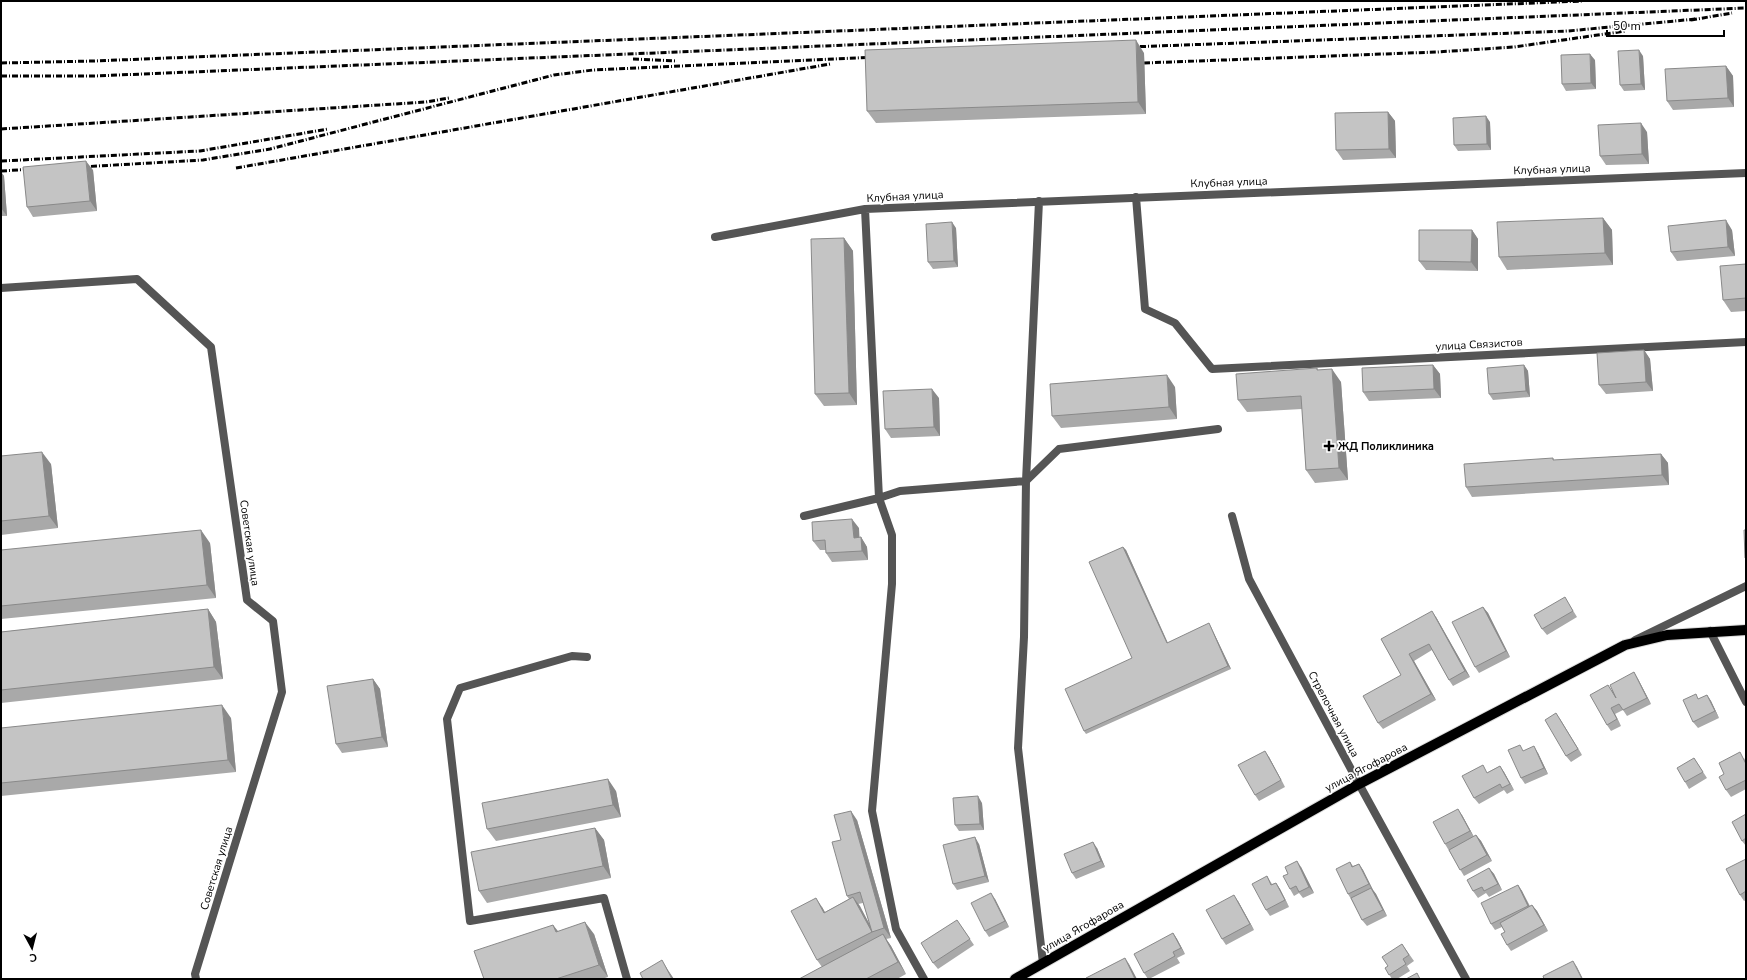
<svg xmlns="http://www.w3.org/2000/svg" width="1747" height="980" viewBox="0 0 1747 980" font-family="'Nunito Sans',sans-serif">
<rect width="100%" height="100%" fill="#fff"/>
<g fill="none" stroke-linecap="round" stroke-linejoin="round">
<defs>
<path id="primary" d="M1015 979 1359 784 1625 645 1667 635 1746 630"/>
</defs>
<use href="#primary" stroke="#dbdbdb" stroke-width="12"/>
<path stroke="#555" stroke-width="8" d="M1 288 137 279 211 347 247 600 273 621 282 692 195 974 196 979
M1026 481 1059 449 1218 429
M1635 640 1746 586
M587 657 572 656 460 688 447 719 470 921 604 898 627 979"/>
<path stroke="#555" stroke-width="8" d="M1136 197 1145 309 1175 323 1212 369 1746 342
M1039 201 1026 481 1024 637 1018 748 1043 963
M865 209 879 498 892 535V584L872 811 896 929 924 979
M715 237 865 209 1746 173
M804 516 879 498 900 491 1026 481
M1232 516 1249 579 1359 784 1466 979
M1710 631 1746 702"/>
<use href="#primary" stroke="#000" stroke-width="10"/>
<path stroke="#000" stroke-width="3" stroke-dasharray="6 2 1 2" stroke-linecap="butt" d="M1691 20 1732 13
M1129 47 1568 31 1696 19
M633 59 677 61
M1 63 94 61 1583 1
M1144 63 1437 52 1514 47 1626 31
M1 76H94L1746 8
M1 129 426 102 449 98
M1 161 200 151 328 129
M80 167 203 160 270 149 554 75 593 70 877 57
M236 168 830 64
M1 171 34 169"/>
</g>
<path fill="#a9a9a9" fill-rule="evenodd" d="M1144 53 1146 114 876 123 867 111Z
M1643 56 1645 90 1624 91 1620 85Z
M1595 60 1596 89 1566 91 1562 84Z
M1726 66 1733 76 1734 107 1673 110 1667 101Z
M1388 112 1395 121 1396 158 1343 160 1336 150Z
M1490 122 1491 150 1458 151 1454 145Z
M1647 132 1649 164 1606 165 1600 156Z
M93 170 97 211 33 217 27 207Z
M1 172 4 176 7 216H1Z
M1603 218 1612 230 1613 265 1507 270 1499 257Z
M956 228 958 267 933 269 928 262Z
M1472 230 1478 239V271L1426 270 1419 261Z
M1732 230 1735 256 1677 261 1671 252Z
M844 238 853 251 857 405 824 406 815 394Z
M1746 264V311L1731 312 1723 300Z
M1644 350 1650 359 1653 391 1606 394 1599 385Z
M1433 365 1440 374 1441 398 1369 401 1363 392Z
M1524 365 1528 371 1530 397 1493 400 1489 394Z
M1317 368 1318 370 1341 382 1348 480 1315 483 1306 470 1302 409 1247 412 1238 400Z
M1175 387 1177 419 1061 428 1052 416Z
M939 398 940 436 891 438 885 429Z
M1661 454 1668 463 1669 485 1472 497 1466 487 1553 458 1554 460Z
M1 456 51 464 58 528 1 535Z
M859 528V538L861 537 867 547 868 560 832 562 826 553V550H820L813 541Z
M210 543 216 598 1 619V550Z
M1123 547 1126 550 1168 643 1211 627 1231 669 1086 734 1084 731 1132 658Z
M1569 604 1577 617 1547 635 1542 629Z
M1483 607 1488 613 1510 657 1479 673 1475 667Z
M208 609 216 622 223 679 1 703V632Z
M1436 617 1470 677 1453 686 1449 680 1432 650 1414 661 1436 700 1383 729 1378 723 1401 675 1381 639Z
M1634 672 1638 679 1651 704 1627 716 1623 710 1615 714 1621 726 1611 731 1607 725 1608 685 1612 691Z
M373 679 380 689 388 747 342 753 336 744Z
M1707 695 1711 701 1719 718 1698 728 1693 722 1699 699Z
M231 718 236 772 1 796V728Z
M1560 719 1582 755 1571 762 1566 756Z
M1525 751 1538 753 1548 774 1525 784 1521 778Z
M1269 757 1285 787 1259 801 1255 795Z
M1694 758 1707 778 1689 789 1685 782Z
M1744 758 1746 762V789L1731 797 1726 790 1724 774Z
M1500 766 1504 772 1514 790 1507 794 1504 790 1479 804 1474 798 1488 772Z
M616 791 621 817 496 841 487 829Z
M982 803 984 830 959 831 955 825Z
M1746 814V846L1742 841Z
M1462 815 1474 837 1476 835 1481 841 1492 861 1464 876 1445 844Z
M857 820 891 938 886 939 891 946 906 974 897 979H799L822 967 817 960 822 907 825 912 849 899 847 896 841 840ZM863 903 870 925 858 904Z
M595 828 604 840 611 878 487 903 479 891Z
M979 844 989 882 957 890 953 884Z
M1097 848 1105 867 1076 879 1072 873Z
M1746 859V900L1744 901 1740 895Z
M1350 862 1353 866 1359 864 1363 870 1373 890 1376 894 1387 916 1367 926 1362 920 1351 899 1348 894Z
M1301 867 1314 893 1303 898 1299 893 1294 896 1290 889 1288 874Z
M1489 868 1494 874 1502 890 1489 897 1486 893 1478 898 1473 891Z
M1267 876 1272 884 1276 883 1280 889 1289 907 1270 916 1266 910Z
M1518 885 1522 891 1530 906 1532 905 1537 911 1548 931 1511 951 1507 945 1505 932 1502 927 1495 930 1491 924Z
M995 899 1009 927 989 937 985 931Z
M1238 901 1254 930 1226 945 1222 939Z
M957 920 974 945 938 969 933 963Z
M553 925 558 931 594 934 608 977 602 979H484Z
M1173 933 1177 939 1185 954 1177 958 1180 963 1149 979H1148L1144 973Z
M1402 944 1414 961 1407 966 1410 971 1397 979H1392L1385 968 1388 966Z"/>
<path fill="#898989" d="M1136 40 1144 53 1146 114 1138 102Z
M1639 50 1643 56 1645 90 1641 84Z
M1590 54 1595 60 1596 89 1591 83Z
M1726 66 1733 76 1734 107 1728 98Z
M1388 112 1395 121 1396 158 1389 149Z
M1486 116 1490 122 1491 150 1487 144Z
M1641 123 1647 132 1649 164 1642 154Z
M86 161 93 170 97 211 90 201Z
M1 172 4 176 7 216 1 208Z
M1603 218 1612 230 1613 265 1605 253Z
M1726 220 1732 230 1735 256 1728 247Z
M952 222 956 228 958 267 954 261Z
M1472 230 1478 239V271L1471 262Z
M844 238 853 251 857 405 849 393Z
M1644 350 1650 359 1653 391 1646 382Z
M1433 365 1440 374 1441 398 1434 389Z
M1524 365 1528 371 1530 397 1526 391Z
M1332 369 1341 382 1348 480 1339 468Z
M1167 375 1175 387 1177 419 1169 407Z
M932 389 939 398 940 436 934 427Z
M42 452 51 464 58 528 49 516Z
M1661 454 1668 463 1669 485 1662 475Z
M852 519 859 528 860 547 854 538Z
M201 530 210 543 216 598 207 585Z
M861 537 867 547 868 560 862 551Z
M1123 547 1126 550 1169 646 1167 643Z
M1483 607 1488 613 1510 657 1506 651Z
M208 609 216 622 223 679 214 667Z
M1432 611 1436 617 1470 677 1465 671Z
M1209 623 1211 627 1231 669 1228 666Z
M1409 654 1414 661 1436 700 1431 694Z
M1634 672 1638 679 1651 704 1647 698Z
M373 679 380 689 388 747 382 737Z
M1707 695 1711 701 1719 718 1715 711Z
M222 705 231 718 236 772 228 760Z
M1611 708 1615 714 1621 726 1617 719Z
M1556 713 1560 719 1582 755 1578 749Z
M1534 746 1538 753 1548 774 1544 768Z
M1265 751 1269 757 1285 787 1281 780Z
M1500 766 1504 772 1514 790 1510 784Z
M608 779 616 791 621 817 613 805Z
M978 796 982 803 984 830 980 824Z
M1458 809 1462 815 1474 837 1470 831Z
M851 811 857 820 891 938 884 928Z
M595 828 604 840 611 878 603 866Z
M1476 835 1481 841 1492 861 1487 855Z
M975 837 979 844 989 882 985 876Z
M1093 842 1097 848 1105 867 1101 861Z
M1297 861 1301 867 1314 893 1309 887Z
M1359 864 1363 870 1373 890 1376 894 1387 916 1383 910 1371 888Z
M1489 868 1494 874 1502 890 1498 884Z
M1276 883 1280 889 1289 907 1285 900Z
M1518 885 1522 891 1532 912 1528 906Z
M991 893 995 899 1009 927 1005 921Z
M1234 895 1238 901 1254 930 1250 924Z
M853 897 860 906 873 931 872 932 878 941 872 932Z
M816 898 822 907 830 922 824 913Z
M1532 905 1537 911 1548 931 1544 925Z
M585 922 594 934 608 977 599 965Z
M553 925 562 937 556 932Z
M1173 933 1177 939 1185 954 1181 948Z
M883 934 891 946 906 974 898 962Z
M1125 958 1129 964 1137 979H1135Z
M662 960 668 970 674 979H672Z
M1573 961 1577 967 1583 979H1582Z"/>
<path fill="#c4c4c4" stroke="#898989" d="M1136 40 1138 102 867 111 865 50Z
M1639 50 1641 84 1620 85 1618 51Z
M1590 54 1591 83 1562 84 1561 55Z
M1726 66 1728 98 1667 101 1665 69Z
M1388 112 1389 149 1336 150 1335 113Z
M1486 116 1487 144 1454 145 1453 118Z
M1641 123 1642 154 1600 156 1598 125Z
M86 161 90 201 27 207 23 167Z
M1603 218 1605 253 1499 257 1497 222Z
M1726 220 1728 247 1671 252 1668 226Z
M952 222 954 261 928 262 926 224Z
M1419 230H1472L1471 262 1419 261Z
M844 238 849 393 815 394 811 239Z
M1746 264V298L1723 300 1720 266Z
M1644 350 1646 382 1599 385 1597 353Z
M1433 365 1434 389 1363 392 1362 368Z
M1524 365 1526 391 1489 394 1487 368Z
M1317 368V370L1332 369 1339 468 1306 470 1301 396 1238 400 1236 374Z
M1167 375 1169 407 1052 416 1050 384Z
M932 389 934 427 885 429 883 391Z
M42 452 49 516 1 521V456Z
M1661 454 1662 475 1466 487 1464 464 1553 458V460Z
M852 519 854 538 861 537 862 551 826 553 825 540 813 541 812 522Z
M201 530 207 585 1 606V550Z
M1744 530H1746V558H1745Z
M1123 547 1167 643 1209 623 1228 666 1084 731 1065 689 1132 658 1089 562Z
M1565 597 1573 611 1542 629 1534 615Z
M1483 607 1506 651 1475 667 1452 622Z
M208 609 214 667 1 690V632Z
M1432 611 1465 671 1449 680 1429 644 1409 654 1431 694 1378 723 1363 696 1401 675 1381 639Z
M1634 672 1647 698 1623 710 1619 704 1611 708 1617 719 1607 725 1590 695 1608 685 1616 698 1610 685Z
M373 679 382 737 336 744 327 686Z
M1696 694 1698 699 1707 695 1715 711 1693 722 1683 700Z
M222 705 228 760 1 783V728Z
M1556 713 1578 749 1566 756 1545 720Z
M1520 745 1523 751 1534 746 1544 768 1521 778 1508 750Z
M1265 751 1281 780 1255 795 1238 765Z
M1740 752 1746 764V780L1726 790 1719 777 1724 774 1719 763Z
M1694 758 1703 772 1685 782 1677 768Z
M1483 765 1487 773 1500 766 1510 784 1502 788 1500 784 1474 798 1462 776Z
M608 779 613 805 487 829 482 803Z
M978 796 980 824 955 825 953 798Z
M1458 809 1470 831 1445 844 1433 822Z
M851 811 884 928 872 932 860 892 847 896 832 842 841 840 834 815Z
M1746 814V838L1742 841 1732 822Z
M595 828 603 866 479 891 471 852Z
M1476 835 1487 855 1460 870 1449 850Z
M975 837 985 876 953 884 943 845Z
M1093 842 1101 861 1072 873 1064 854Z
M1746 859V891L1740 895 1726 869Z
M1297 861 1309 887 1299 892 1296 886 1290 889 1283 876 1288 874 1285 867Z
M1350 862 1352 867 1359 864 1369 884 1348 894 1336 869Z
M1489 868 1498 884 1484 891 1482 887 1473 891 1467 880Z
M1267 876 1271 885 1276 883 1285 900 1266 910 1252 884Z
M1518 885 1528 906 1491 924 1481 903Z
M1371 888 1383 910 1362 920 1351 898Z
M991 893 1005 921 985 931 971 903Z
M1234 895 1250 924 1222 939 1206 910Z
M853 897 872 932 817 960 791 911 816 898 824 913Z
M1532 905 1544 925 1507 945 1501 934 1505 932 1500 923Z
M957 920 970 939 933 963 921 943Z
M585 922 599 965 556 979H484L474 951 553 925 556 932Z
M1173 933 1181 948 1173 952 1175 956 1144 973 1134 954Z
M883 934 898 962 866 979H799Z
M1402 944 1409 955 1403 959 1406 964 1389 975 1385 968 1388 966 1382 957Z
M1125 958 1135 979H1086V978Z
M662 960 672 979H643L640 973Z
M1573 961 1582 979H1544L1543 976Z
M1417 973 1420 979H1406Z"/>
<path fill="#000" stroke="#fff" stroke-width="1.5" d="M1327 440h4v4h4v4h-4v4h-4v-4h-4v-4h4z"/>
<g text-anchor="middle" stroke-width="3.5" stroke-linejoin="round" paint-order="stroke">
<g font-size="11" fill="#000" stroke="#fff">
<text transform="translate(1552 169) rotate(-2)" y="4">Клубная улица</text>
<text transform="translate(1229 182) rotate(-2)" y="4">Клубная улица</text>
<text transform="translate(905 196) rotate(-3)" y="4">Клубная улица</text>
<text transform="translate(1479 344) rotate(-3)" y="4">улица Связистов</text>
<text transform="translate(250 543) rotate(82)" y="4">Советская улица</text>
<text transform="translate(1334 714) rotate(62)" y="4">Стрелочная улица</text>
<text transform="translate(1366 767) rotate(-28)" y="4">улица Ягофарова</text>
<text transform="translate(216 868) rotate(-73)" y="4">Советская улица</text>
<text transform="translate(1083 926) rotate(-30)" y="4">улица Ягофарова</text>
</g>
<g font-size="11" font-weight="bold" fill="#000" stroke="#fff" text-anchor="start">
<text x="1338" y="450">ЖД Поликлиника</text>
</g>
</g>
<rect width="1747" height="980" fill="none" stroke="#000000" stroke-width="4"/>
<g transform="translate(32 948) rotate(173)" stroke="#ffffff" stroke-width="3" paint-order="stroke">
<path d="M0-3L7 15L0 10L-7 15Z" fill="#000000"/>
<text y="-6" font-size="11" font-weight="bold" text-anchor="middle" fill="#000000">С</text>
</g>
<path d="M1607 30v6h117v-6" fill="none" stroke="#000000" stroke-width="2"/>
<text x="1613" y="30" font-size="12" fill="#000000" stroke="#ffffff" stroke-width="3" paint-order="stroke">50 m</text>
</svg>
